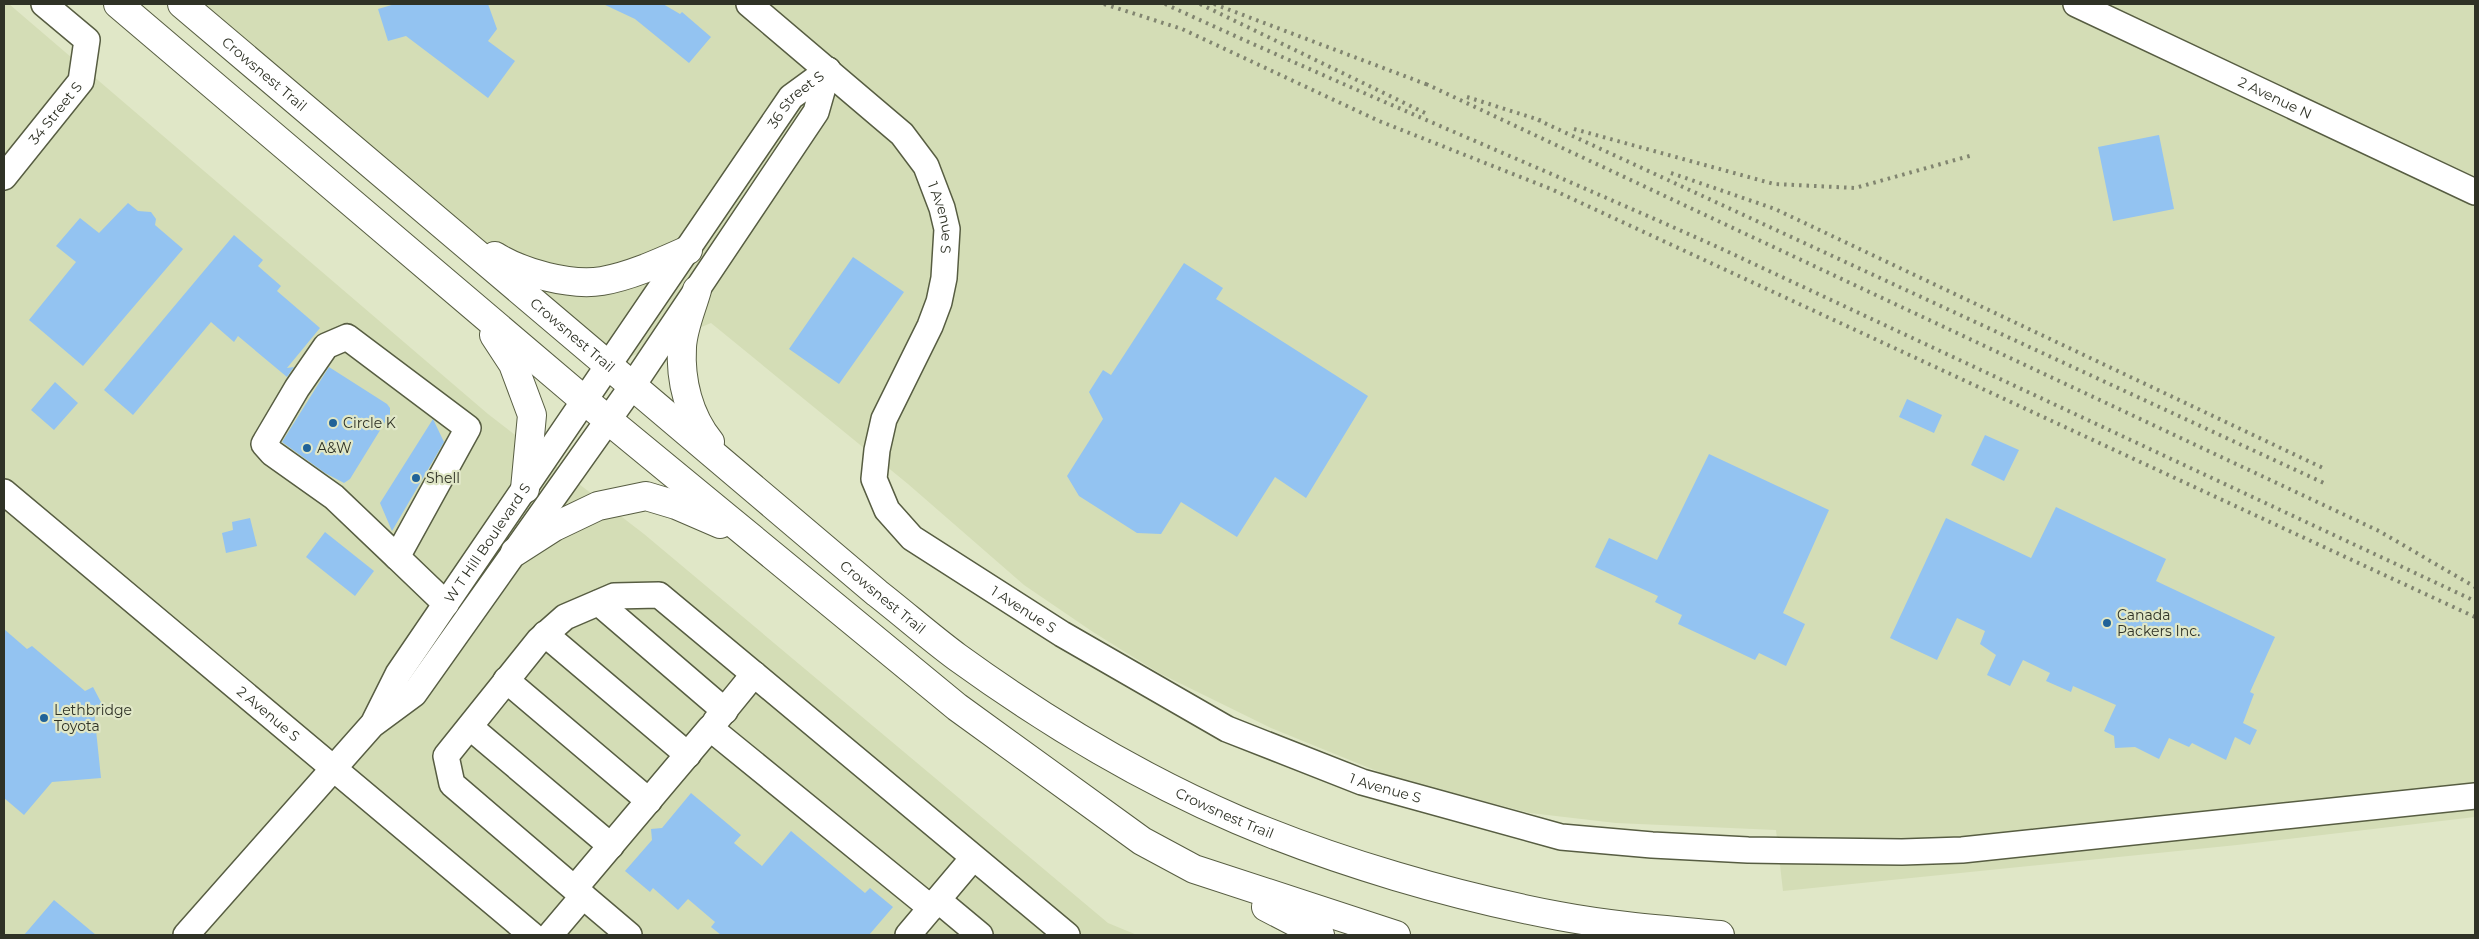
<svg xmlns="http://www.w3.org/2000/svg" width="2479" height="939" viewBox="0 0 2479 939" font-family="Montserrat,sans-serif">
<rect width="100%" height="100%" fill="#e0e7c7"/>
<path fill="#d4ddb6" d="M4 4H9L488 414 644 534 1108 923 1137 935H4Z
M182 4H2475V817L2237 845 1783 891 1776 830 1616 823 1530 813 1394 778 1271 728 1159 673 1093 632 1024 585 908 484 711 323 611 365Z"/>
<path fill="#93c3f1" d="M395 4H488L497 29 488 41 515 61 488 98 406 36 388 41 378 9Z
M603 4H663L680 14 682 12 711 37 689 63 635 19Z
M2159 135 2174 209 2113 221 2098 147Z
M128 203 138 211 151 212 156 219 155 225 183 249 83 366 29 320 76 262 56 246 80 218 99 233Z
M234 235 263 260 258 266 281 286 277 291 320 328 287 368 294 367 287 377 238 336 234 342 211 322 133 415 104 390Z
M853 257 904 292 839 384 789 349Z
M1184 263 1223 288 1216 299 1368 396 1306 498 1275 477 1237 537 1181 502 1161 534 1137 533 1079 496 1067 476 1103 419 1089 392 1103 370 1111 375Z
M329 367 387 404 390 408V414L350 479 344 483 325 473 282 442Z
M55 382 78 403 54 430 31 410Z
M1907 399 1942 415 1934 433 1899 417Z
M433 419 444 442 392 531 380 503Z
M1985 435 2019 450 2004 481 1971 465Z
M1709 454 1829 510 1783 613 1805 624 1786 666 1759 653 1755 660 1678 624 1682 615 1655 602 1658 596 1595 567 1609 538 1657 560Z
M2056 507 2166 559 2156 581 2275 637 2250 692 2254 694 2243 723 2257 730 2250 745 2235 737 2226 760 2192 743 2189 747 2169 738 2159 759 2135 747 2115 748 2114 736 2104 731 2116 705 2073 686 2071 692 2046 681 2050 673 2023 660 2010 686 1987 675 1996 655 1980 644 1985 631 1957 618 1937 660 1890 638 1946 518 2031 558Z
M250 518 257 546 226 553 222 533 233 530 232 522Z
M325 532 374 571 355 596 306 557Z
M4 629 27 649 32 646 85 691 93 687 103 706 94 711 101 778 52 782 24 815 4 798Z
M691 793 741 835 734 843 762 866 791 831 865 893 870 888 893 907 869 935H721L711 927 715 922 688 899 678 910 653 888 650 892 625 871 652 840 651 829 662 828Z
M54 900 96 935H24Z"/>
<g fill="none" stroke-linecap="round" stroke-linejoin="round">
<defs>
<g id="minor">
<path id="s1" d="M749 4 902 134 926 166 942 208 947 229 944 278 939 302 930 326 884 419 877 450 874 479 887 510 912 538 1062 634 1227 729 1362 782 1561 837 1652 845 1748 850 1902 852 1962 850 2475 796"/>
<path id="s2" d="M2076 4 2475 192"/>
<path id="s3" d="M4 177 81 81 87 40 44 4"/>
<path d="M347 337 468 428 397 557 334 497 272 453 264 444 297 388 326 346Z"/>
<path id="s4" d="M4 492 532 935"/>
<path d="M397 557 446 604"/>
<path d="M599 603 725 711"/>
<path d="M545 634 688 755"/>
<path d="M506 680 649 801"/>
<path id="s5" d="M375 720 398 674 791 97 828 70"/>
<path d="M715 722 754 674"/>
<path d="M470 727 611 846"/>
<path d="M575 888 710 728 931 908"/>
<path d="M583 896 629 935"/>
<path d="M938 900 980 935"/>
<path d="M186 935 372 725 414 694 633 385 816 112 828 70"/>
<path d="M550 935 583 896 452 784 446 756 539 640 565 617 614 596 659 595 1067 935"/>
<path d="M908 935 973 858"/>
</g>
<g id="highway">
<path d="M118 4 585 401 957 707 1142 841 1194 869 1396 935"/>
<path id="s6" d="M182 4 877 593C904 614 930 637 957 657 1044 720 1140 778 1238 820 1337 862 1453 896 1559 916 1612 926 1666 930 1720 935"/>
<path d="M495 256C522 273 570 286 602 281 631 276 661 262 688 250"/>
<path d="M697 290C692 308 683 328 682 347 680 381 689 416 710 442"/>
<path d="M494 335 513 364 532 415 525 489"/>
<path d="M515 552 554 527 598 506 646 496 676 505 720 524"/>
<path d="M1266 907 1320 935"/>
</g>
</defs>
<use href="#minor" stroke="#575d42" stroke-width="28"/>
<use href="#highway" stroke="#575d42" stroke-width="30"/>
<use href="#minor" stroke="#fff" stroke-width="25"/>
<use href="#highway" stroke="#fff" stroke-width="28"/>
<path stroke="#818570" stroke-width="4" stroke-dasharray="2.5 5" stroke-linecap="butt" d="M1104 4 1182 29 1379 121 1551 189 2475 617
M1165 4C1349 89 1537 166 1722 249L2475 601
M1200 4 1425 113
M1214 4 1431 86
M1426 84 2379 531 2475 587
M1467 97 1543 121
M1538 120 2326 484
M1574 129 1774 184 1855 188 1973 155
M1671 173 1775 209 2323 468"/>
</g>
<g fill="#206298" stroke="#e0e7c7" stroke-width="2">
<circle cx="333" cy="423" r="5"/>
<circle cx="307" cy="448" r="5"/>
<circle cx="416" cy="478" r="5"/>
<circle cx="2107" cy="623" r="5"/>
<circle cx="44" cy="718" r="5"/>
</g>
<g text-anchor="middle" stroke-width="4.5" stroke-linejoin="round" paint-order="stroke">
<g font-size="14" fill="#2f3226" stroke="#e0e7c7">
<text dy="5" stroke="none"><textPath href="#s6" startOffset="108">Crowsnest Trail</textPath></text>
<text dy="5" stroke="none"><textPath href="#s2" startOffset="220">2 Avenue N</textPath></text>
<text dy="5" stroke="none"><textPath href="#s5" startOffset="751">36 Street S</textPath></text>
<text dy="5" stroke="none"><textPath href="#s3" startOffset="82">34 Street S</textPath></text>
<text dy="5" stroke="none"><textPath href="#s1" startOffset="295">1 Avenue S</textPath></text>
<text dy="5" stroke="none"><textPath href="#s6" startOffset="512">Crowsnest Trail</textPath></text>
<text dy="5" stroke="none"><textPath href="#s5" startOffset="210">W T Hill Boulevard S</textPath></text>
<text dy="5" stroke="none"><textPath href="#s6" startOffset="918">Crowsnest Trail</textPath></text>
<text dy="5" stroke="none"><textPath href="#s1" startOffset="775">1 Avenue S</textPath></text>
<text dy="5" stroke="none"><textPath href="#s4" startOffset="345">2 Avenue S</textPath></text>
<text dy="5" stroke="none"><textPath href="#s1" startOffset="1180">1 Avenue S</textPath></text>
<text dy="5" stroke="none"><textPath href="#s6" startOffset="1324">Crowsnest Trail</textPath></text>
</g>
<g font-size="14" fill="#2f3226" stroke="#e0e7c7" text-anchor="start">
<text x="343" y="428">Circle K</text>
<text x="317" y="453">A&amp;W</text>
<text x="426" y="483">Shell</text>
<text x="2117" y="620">Canada<tspan x="2117" dy="16">Packers Inc.</tspan></text>
<text x="54" y="715">Lethbridge<tspan x="54" dy="16">Toyota</tspan></text>
</g>
</g>
<rect width="2479" height="939" fill="none" stroke="#2f3226" stroke-width="10"/>
</svg>
